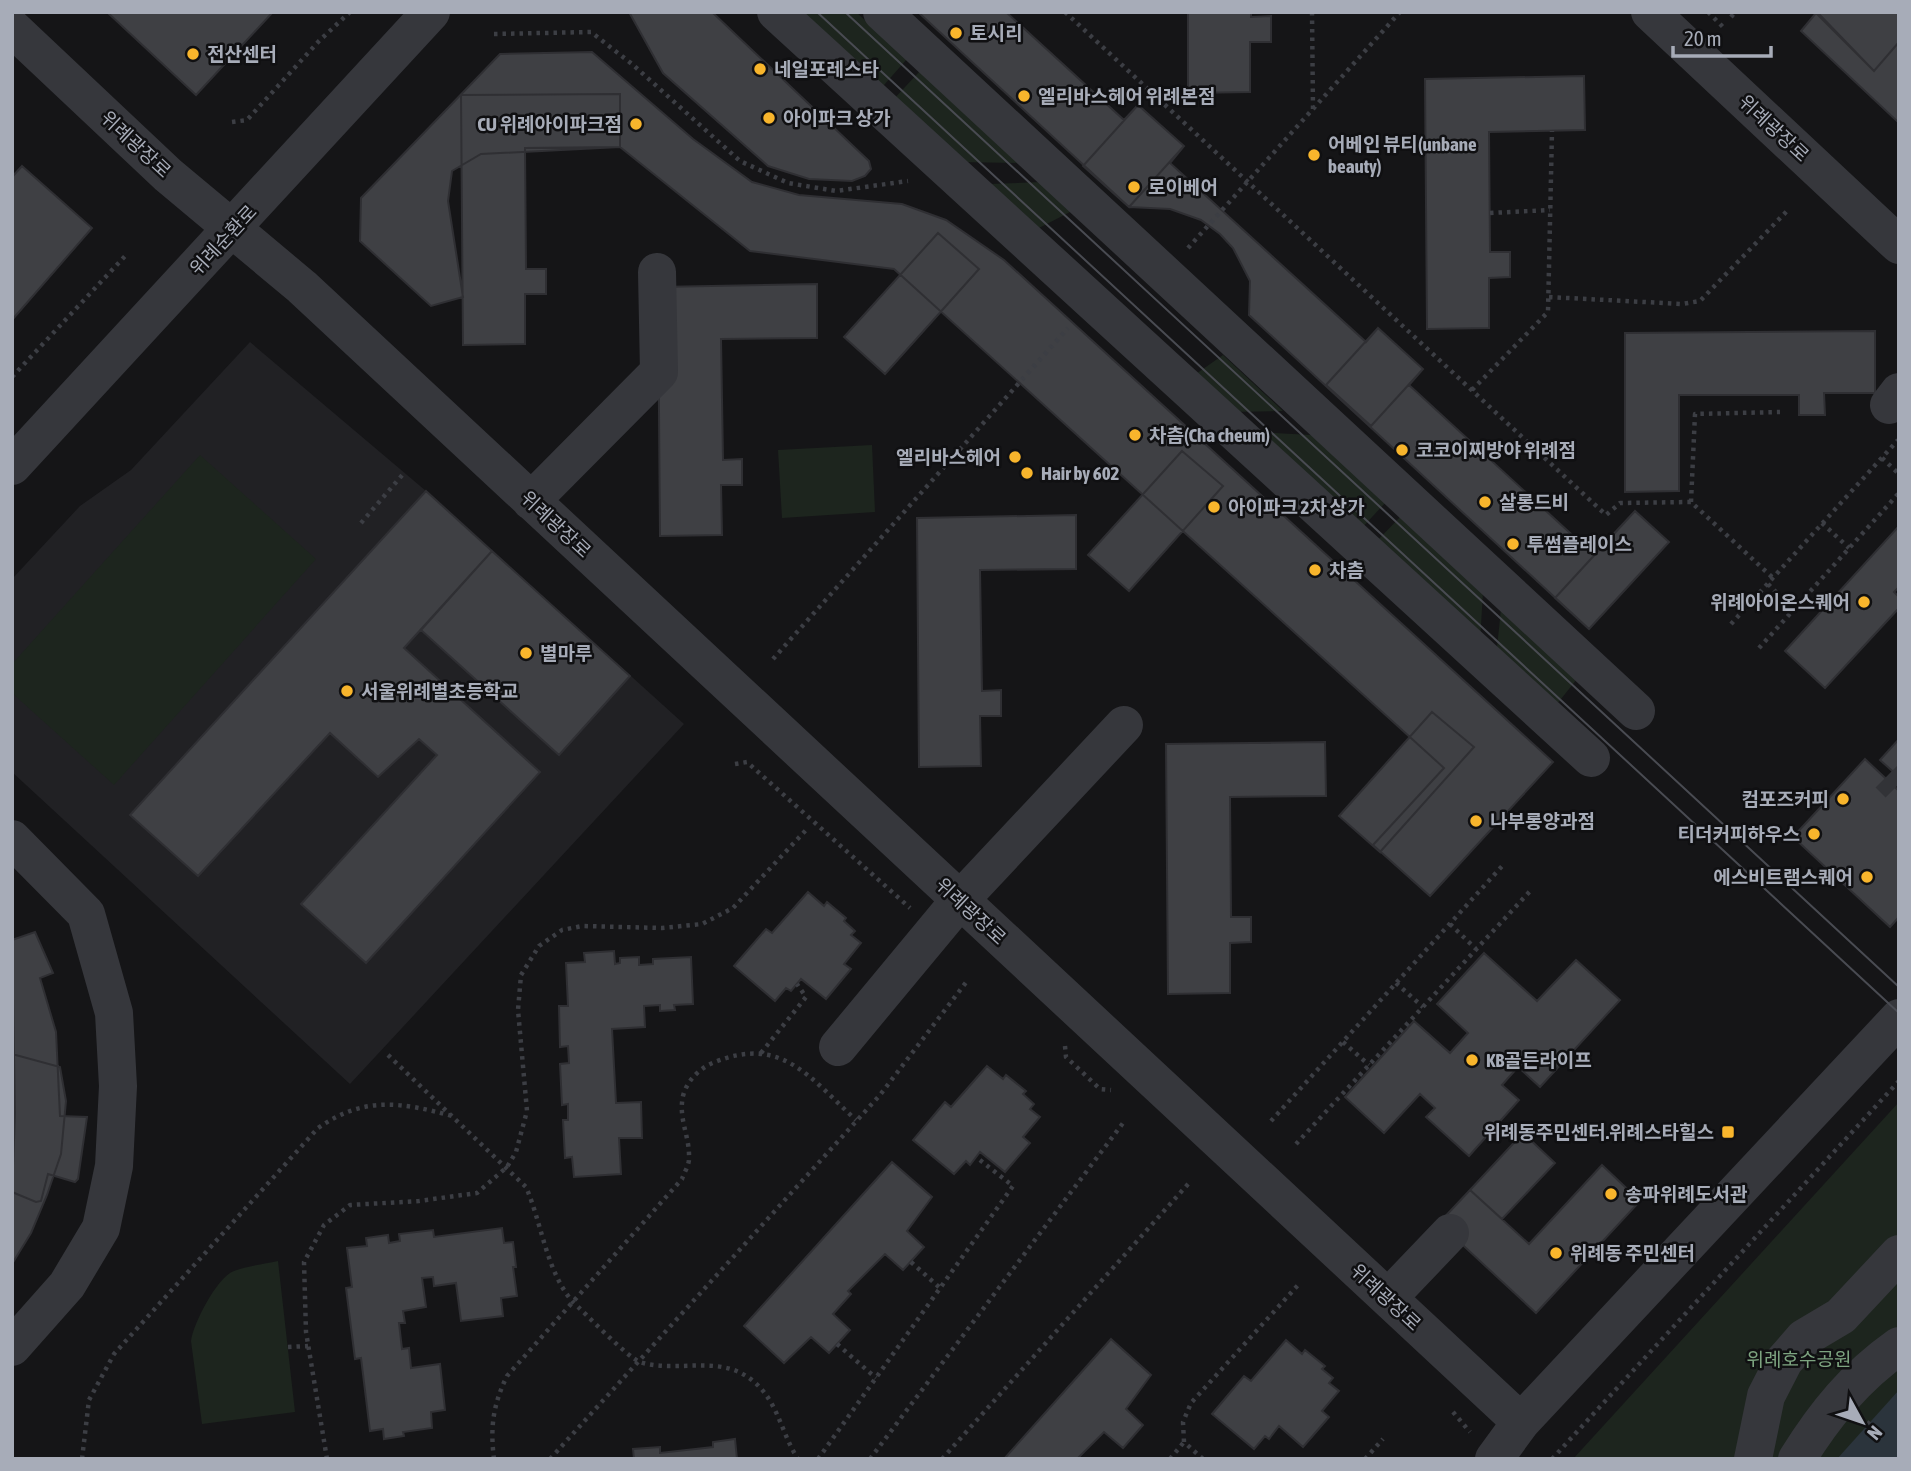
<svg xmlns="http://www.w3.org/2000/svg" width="1911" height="1471" viewBox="0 0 1911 1471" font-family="'Asap Condensed','Noto Sans KR',sans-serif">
<rect width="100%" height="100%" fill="#151517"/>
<path fill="#212124" d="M250 342 426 491 684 724 350 1084 12 772V579L80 506 131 470Z"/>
<path fill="#1d251e" d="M788 12H856L907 59 877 93Z
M920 71 1020 163 955 162 891 102Z
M1041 182 1072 211 1037 229 989 184Z
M1223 355 1283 411 1232 412 1193 376Z
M1254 432 1311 435 1386 502 1360 530Z
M872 445 875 512 782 518 778 450Z
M200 455 316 559 114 785 12 693V664Z
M1401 516 1483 592 1480 642 1374 544Z
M1501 609 1577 679 1553 709 1496 657Z
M1899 1102V1459H1573Z
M278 1261 295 1412 202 1424 191 1341C193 1324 217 1277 234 1271 247 1266 264 1264 278 1261Z"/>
<path fill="#2b343c" d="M1899 1390V1459H1837Z"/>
<path fill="#3f4044" stroke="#2f2f33" stroke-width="2" d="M107 12H273L196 95Z
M629 12H712L869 161 871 169 865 176 852 181 809 179 768 166 663 73Z
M918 12H1006L1124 120 1138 105 1184 146 1170 163 1366 342 1378 328 1423 369 1409 385 1594 555 1635 511 1669 542 1589 629 1249 315 1250 281 1233 248 1220 234 1201 220 1170 209 1129 207Z
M1188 12H1251V17L1271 16V42H1250V92L1188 93Z
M1817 12H1899V42L1874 71Z
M1816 13 1874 71 1899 42V123L1801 31Z
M592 52 693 139 752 182 799 195 902 204 946 220 1004 260 1553 762 1430 896 1373 845 1444 768 894 269 750 251 620 147 481 154 452 171 448 201 463 297 431 306 360 241 361 198 500 54Z
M1584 76 1585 130 1489 132 1490 252H1510V277L1489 278V328L1427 329 1425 79Z
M620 94V147L525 148 526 269H546V294H525V344L463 345 461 95Z
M1138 105 1184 146 1129 207 1083 166Z
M22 166 92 228 12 320V177Z
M938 233 979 269 885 374 844 337Z
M817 284V338L721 339 723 460 742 459V485H721L722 535 660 536 658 287Z
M1378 328 1423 369 1371 426 1326 385Z
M1875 331V393H1824L1825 415H1799V395H1679V491L1625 492V333Z
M1182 451 1223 486 1129 591 1088 555Z
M426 491 492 551 404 648 540 772 366 963 301 904 437 755 419 739 378 777 330 733 198 876 130 815Z
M1635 511 1669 542 1589 629 1555 598Z
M1076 515V569L980 570 982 691 1001 690V716H980L981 766 919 767 917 518Z
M1899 526V587L1894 592 1899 597V608L1825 688 1785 651Z
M492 551 630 676 559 755 421 630Z
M1432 712 1474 747 1380 852 1339 816Z
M1899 739V777L1880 760Z
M1325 742 1326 796 1230 797 1231 917H1251V942L1230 943V993L1168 994 1166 744Z
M1865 759 1899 791V917L1890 927 1793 837Z
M808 892 824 906 827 902 846 918 844 921 855 931 851 935 861 943 844 964 851 969 826 999 801 979 791 991 786 988 775 1001 734 966 766 929 772 933Z
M35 932 53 973 40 978 56 1032 60 1116 87 1117 78 1179 75 1182 48 1174 41 1201 36 1202 12 1192 15 1114 12 940Z
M614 951 615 964 620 963V958L639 957V965L653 964V959L691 957 693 1004 674 1005 675 1010 660 1011V1005L644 1006 645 1027 612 1029 616 1103 641 1102 642 1138H619L621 1174 574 1177 572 1157 565 1158 563 1120H568V1104L562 1105 560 1064 569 1063 568 1046 560 1047 559 1006H568L566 963 585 962 584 953Z
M1484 953 1537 1001 1576 960 1620 1000 1540 1087 1518 1067 1502 1085 1519 1100 1469 1156 1426 1117 1435 1108 1420 1094 1384 1133 1345 1097 1414 1021 1450 1053 1468 1033 1437 1004Z
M12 1054 60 1067 66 1101 61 1154 47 1195 31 1233 12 1264Z
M12 1054 60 1067 66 1101 61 1154 47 1195 31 1233 12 1264Z
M987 1066 1003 1079 1006 1075 1026 1091 1023 1094 1034 1104 1030 1109 1040 1117 1023 1137 1030 1143 1005 1172 980 1152 970 1165 966 1161 954 1174 913 1140 945 1102 951 1107Z
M1523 1133 1555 1163 1502 1219 1470 1190Z
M892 1162 932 1197 907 1231 924 1247 903 1270 885 1254 848 1291 851 1294 833 1314 850 1330 829 1353 811 1337 784 1363 744 1326Z
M1602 1165 1640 1201 1536 1313 1439 1223 1470 1190 1529 1244Z
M502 1228 504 1243 513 1242 516 1267H513L517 1296 501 1298 503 1316 461 1321 456 1283 434 1286 433 1277 422 1278 426 1307 403 1311 405 1323H399L402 1349 409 1348 411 1368 440 1364 445 1410 431 1412 432 1428 403 1432 404 1436 384 1439 383 1429 370 1431 361 1358 355 1359 346 1288 352 1287 347 1248 367 1246 366 1238 388 1235 389 1243 400 1241 399 1234 433 1230 434 1237Z
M1111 1339 1151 1375 1126 1409 1143 1425 1123 1448 1104 1432 1077 1459H1004Z
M1286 1340 1302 1354 1305 1350 1325 1366 1322 1369 1333 1378 1329 1383 1339 1391 1322 1411 1329 1417 1303 1447 1279 1426 1269 1439 1265 1436 1254 1449 1212 1414 1244 1376 1251 1381Z
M735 1439 737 1459H634L633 1449 660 1447V1453L713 1447V1442Z"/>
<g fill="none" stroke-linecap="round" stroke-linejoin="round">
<path stroke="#323337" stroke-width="38" stroke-dasharray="38 19" stroke-linecap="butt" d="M1889 774 1899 784"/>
<path stroke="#3c3e44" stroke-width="4.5" stroke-dasharray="3.5 5" stroke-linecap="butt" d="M1065 12 1606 515 1620 503 1691 502 1773 578
M1312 12 1313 109
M1708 12 1725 29
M1731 17 1735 12
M494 34 591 32 632 64 740 161 788 183 836 191 908 181
M232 122 247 120 319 41 350 12
M1490 213 1550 210
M1188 248 1400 12
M1549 297 1682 304 1700 301 1787 211
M12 377 127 254
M1472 390 1548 312 1552 131
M1882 458 1899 474
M1691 502 1695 414 1780 412
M361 523 404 473
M1822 523 1849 548
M1768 584 1794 610
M1731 624 1898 440
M1759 648 1899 493
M773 659 1068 328
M735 764 747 762 910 908
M1450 924 1476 949
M1396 983 1423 1007
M1343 1042 1369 1065
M1065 1046 1066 1057 1100 1089 1111 1090
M761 1053 806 997 797 984
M388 1055 526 1187C542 1224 546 1270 572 1301 585 1313 627 1357 640 1362 677 1374 720 1353 753 1381 778 1401 781 1433 798 1459
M1271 1121 1504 864
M1296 1144 1532 889
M911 1262 940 1288
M837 1344 876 1378
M288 1347 308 1346
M1453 1412 1470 1432
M1867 1422 1885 1438
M82 1459 89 1400 114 1354 318 1128C364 1096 401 1102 452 1116
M327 1459 306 1332 304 1262 324 1225 350 1205 419 1201 477 1193 507 1167 516 1152 527 1111 518 1010 521 975 539 946 562 930 582 926 662 928 702 924 733 908 806 830
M494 1459C490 1427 493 1405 507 1376L682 1179C684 1173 689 1165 689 1159 690 1136 678 1119 683 1096 687 1080 701 1067 715 1062 782 1035 810 1078 856 1120
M550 1459 880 1095 967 981
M818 1459 1013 1186 976 1157
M870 1459 1123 1123
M942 1459 1189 1183
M1170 1459 1184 1442
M1203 1459 1184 1442 1183 1422 1191 1403 1299 1284
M1365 1459 1383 1439
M1552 1459 1899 1081"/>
<path stroke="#36373c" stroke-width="38" d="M776 12 1591 758
M882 12 1636 711
M1650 12 1899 245
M12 28 168 175 302 287 1521 1422 1899 1018
M1889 405 1899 392
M12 466 431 12
M531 501 659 372 657 272
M12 839 86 914 114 1013 118 1086 114 1166 101 1228 67 1285 12 1347
M838 1047 960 900 1124 725
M1388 1298 1450 1233
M1494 1459 1521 1422
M1753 1459 1766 1396 1784 1361 1804 1338 1841 1316 1899 1254
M1797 1459C1825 1414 1855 1377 1899 1346"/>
<path stroke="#494b52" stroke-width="2" d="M817 12 1899 1013
M845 12 1899 987"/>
</g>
<g fill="#f8b52c" stroke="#101012" stroke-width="2.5">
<circle cx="956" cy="33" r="7"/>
<circle cx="193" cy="54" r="7"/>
<circle cx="760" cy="69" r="7"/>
<circle cx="1024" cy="96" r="7"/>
<circle cx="769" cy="118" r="7"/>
<circle cx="636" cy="124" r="7"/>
<circle cx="1314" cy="155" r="7"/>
<circle cx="1134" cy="187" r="7"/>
<circle cx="1135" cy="435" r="7"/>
<circle cx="1402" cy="450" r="7"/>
<circle cx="1015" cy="457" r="7"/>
<circle cx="1027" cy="473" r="7"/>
<circle cx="1485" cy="502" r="7"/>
<circle cx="1214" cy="507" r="7"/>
<circle cx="1513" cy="544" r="7"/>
<circle cx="1315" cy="570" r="7"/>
<circle cx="1864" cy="602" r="7"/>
<circle cx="526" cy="653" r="7"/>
<circle cx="347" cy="691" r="7"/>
<circle cx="1843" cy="799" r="7"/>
<circle cx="1476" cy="821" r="7"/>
<circle cx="1814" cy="834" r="7"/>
<circle cx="1867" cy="877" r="7"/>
<circle cx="1472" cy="1060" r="7"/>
<rect x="1721" y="1125" width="14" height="14" rx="3.5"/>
<circle cx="1611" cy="1194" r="7"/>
<circle cx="1556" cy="1253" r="7"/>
</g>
<g text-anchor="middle" stroke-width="5" stroke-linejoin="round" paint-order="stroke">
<g font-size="19" font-weight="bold" fill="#a7acb8" stroke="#101012" text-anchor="start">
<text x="970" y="40">토시리</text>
<text x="207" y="61">전산센터</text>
<text x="774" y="76">네일포레스타</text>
<text x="1038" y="103">엘리바스헤어 위례본점</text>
<text x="783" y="125">아이파크 상가</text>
<text x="622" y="131" text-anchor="end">CU 위례아이파크점</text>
<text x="1328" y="151">어베인 뷰티(unbane<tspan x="1328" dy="22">beauty)</tspan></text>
<text x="1148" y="194">로이베어</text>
<text x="1149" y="442">차츰(Cha cheum)</text>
<text x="1416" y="457">코코이찌방야 위례점</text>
<text x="1001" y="464" text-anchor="end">엘리바스헤어</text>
<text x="1041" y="480">Hair by 602</text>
<text x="1499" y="509">살롱드비</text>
<text x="1228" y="514">아이파크 2차 상가</text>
<text x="1527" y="551">투썸플레이스</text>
<text x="1329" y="577">차츰</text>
<text x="1850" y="609" text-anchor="end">위례아이온스퀘어</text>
<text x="540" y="660">별마루</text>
<text x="361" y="698">서울위례별초등학교</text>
<text x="1829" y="806" text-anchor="end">컴포즈커피</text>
<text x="1490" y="828">나부롱양과점</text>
<text x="1800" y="841" text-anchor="end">티더커피하우스</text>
<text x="1853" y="884" text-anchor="end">에스비트램스퀘어</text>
<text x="1486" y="1067">KB골든라이프</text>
<text x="1714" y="1139" text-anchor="end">위례동주민센터.위례스타힐스</text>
<text x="1625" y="1201">송파위례도서관</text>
<text x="1570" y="1260">위례동 주민센터</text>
</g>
<g font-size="19" fill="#a7acb8" stroke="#101012">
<text transform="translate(1774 128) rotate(43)" y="7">위례광장로</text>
<text transform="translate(136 144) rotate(43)" y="7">위례광장로</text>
<text transform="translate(223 240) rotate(-47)" y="7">위례순환로</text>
<text transform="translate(556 524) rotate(43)" y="7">위례광장로</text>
<text transform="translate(971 911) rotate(43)" y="7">위례광장로</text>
<text transform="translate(1386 1297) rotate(43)" y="7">위례광장로</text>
</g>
<g font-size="19" fill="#7da480" stroke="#101012">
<text x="1799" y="1366">위례호수공원</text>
</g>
</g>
<rect width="1911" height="1471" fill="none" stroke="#a7acb8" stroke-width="28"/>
<g transform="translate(1862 1422) rotate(130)" stroke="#101012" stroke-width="5" paint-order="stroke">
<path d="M0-5L12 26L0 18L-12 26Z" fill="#a7acb8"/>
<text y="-10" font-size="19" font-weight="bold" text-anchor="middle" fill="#a7acb8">N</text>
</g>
<path d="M1673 46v10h98v-10" fill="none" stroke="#a7acb8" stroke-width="3.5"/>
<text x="1684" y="46" font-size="21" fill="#a7acb8" stroke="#101012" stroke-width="5" paint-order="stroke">20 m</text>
</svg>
